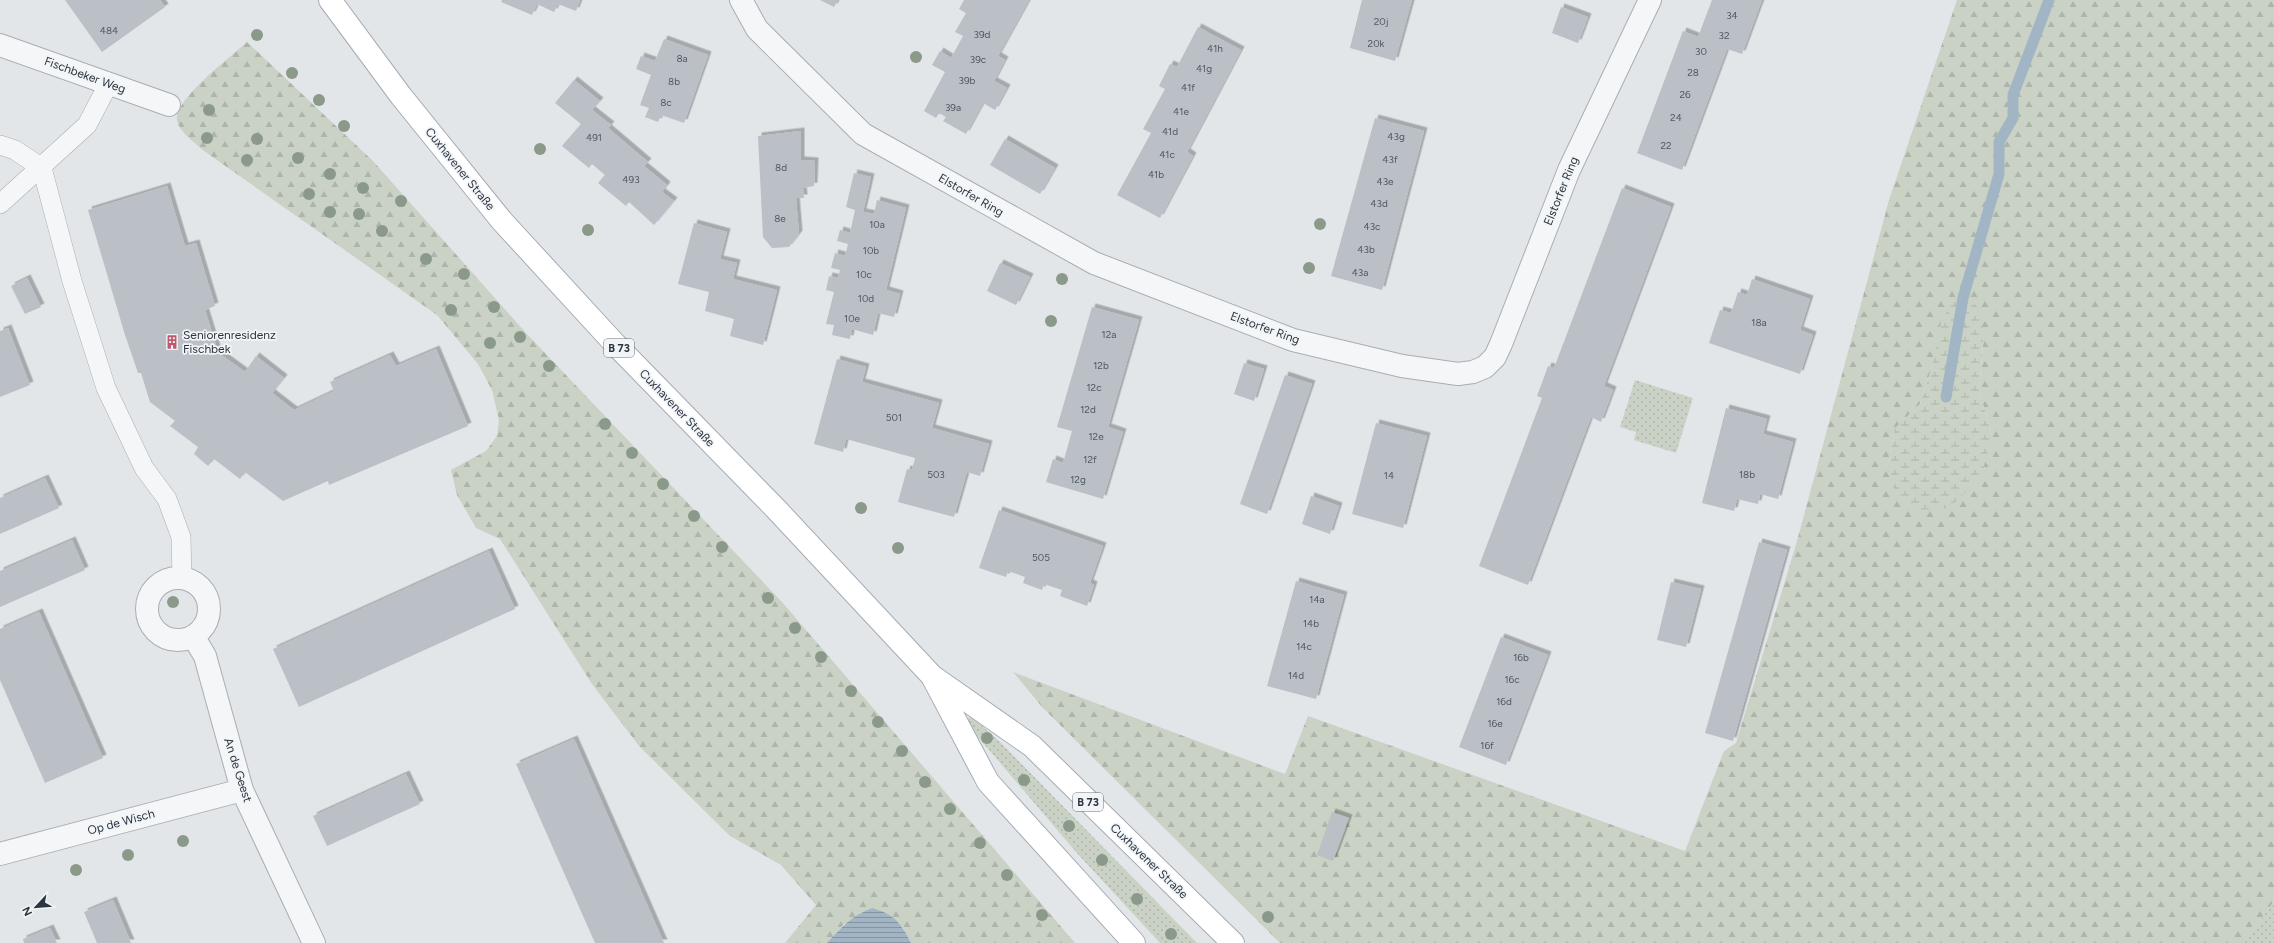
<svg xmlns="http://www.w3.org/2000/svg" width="2274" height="943" viewBox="0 0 2274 943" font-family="Figtree,sans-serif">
<defs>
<pattern id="grass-dots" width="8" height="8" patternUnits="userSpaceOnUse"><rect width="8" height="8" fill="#c9d2c5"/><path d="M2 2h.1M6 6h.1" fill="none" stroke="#adb5aa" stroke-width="1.8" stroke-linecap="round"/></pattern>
<pattern id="forest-firs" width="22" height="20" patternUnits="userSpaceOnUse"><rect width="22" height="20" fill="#c9d2c5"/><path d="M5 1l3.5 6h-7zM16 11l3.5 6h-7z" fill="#adb5aa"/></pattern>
<pattern id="wetland-marsh" width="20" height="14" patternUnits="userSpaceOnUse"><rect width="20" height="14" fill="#c9d2c5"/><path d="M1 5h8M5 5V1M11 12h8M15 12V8" fill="none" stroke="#adb5aa"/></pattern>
<pattern id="water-rules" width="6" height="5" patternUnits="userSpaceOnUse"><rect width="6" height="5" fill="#a2b5c5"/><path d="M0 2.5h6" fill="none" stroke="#8494a1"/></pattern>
<filter id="shadow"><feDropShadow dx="3.5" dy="-3.5" stdDeviation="0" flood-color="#0004"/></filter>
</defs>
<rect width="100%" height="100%" fill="#e3e6e9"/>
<path fill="url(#grass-dots)" d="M1635 380 1693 398 1676 453 1634 440 1636 432 1620 427Z
M971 716 1002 744 1197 943H1160L1076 852 967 724 966 720Z
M2274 901V943H2244Z"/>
<path fill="url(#forest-firs)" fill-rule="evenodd" d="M1957 0H2274V901L2244 943H1280L1043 708 1013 672 1285 774 1308 716 1685 851 1724 751 1736 743 1797 541 1889 200ZM1984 335 1979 391 1992 435 1888 463 1895 429 1920 404 1933 364Z
M247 42 373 161 526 333 782 602 1075 943H911L902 926 844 924 827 943H785L816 905 781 865 730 836 639 746 592 684 500 539 476 528 457 495 451 470 486 451 497 436 499 420 492 390 478 364 437 315 204 151C196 143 180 133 177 121 173 100 232 56 247 42Z"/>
<path fill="url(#wetland-marsh)" d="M1963 298 1977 306 1984 335 1979 391 1992 435 1982 476 1949 508 1918 510 1895 495 1888 463 1895 428 1920 404 1933 364 1941 321 1953 301Z"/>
<path fill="url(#water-rules)" d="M872 908C894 914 901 923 911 943H827C841 927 852 916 872 908Z"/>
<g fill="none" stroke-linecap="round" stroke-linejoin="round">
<path stroke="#a2b5c5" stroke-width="11" d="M1946 397 1963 298 1999 174V142L2013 118V95L2049 0"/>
</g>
<path fill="#bbbfc6" filter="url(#shadow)" d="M65 0H160L165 7 102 52Z
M502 0H580L576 11 558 4 554 12 537 4 532 15 501 2Z
M820 0H838L834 7Z
M964 0H1029L998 56 1005 60 994 81 1007 88 995 110 983 103 966 134 943 121 946 117 939 113 936 118 924 111 945 72 932 65 940 51 951 58 963 36 955 32 966 13 959 9Z
M1362 0H1412L1395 61 1350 48Z
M1712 0H1762L1742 54 1727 49 1682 170 1637 153 1683 31 1698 37Z
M1561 7 1588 17 1578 43 1552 33Z
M1198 27 1241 50 1187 152 1193 156 1160 218 1117 195 1151 133 1143 129 1165 89 1159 86 1170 64 1177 67Z
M664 39 708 55 684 123 661 115 658 122 645 117 649 108 640 105 651 75 636 69 641 56 655 61Z
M574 80 600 101 592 110 611 125 608 128 648 162 644 166 667 185 662 192 674 201 654 225 629 202 626 206 598 183 605 175 592 164 589 168 562 146 581 124 555 103Z
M1375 118 1424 131 1382 290 1331 276Z
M801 131V160L815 161 814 186 803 188 804 198H796L799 234 789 247 772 248 763 237 758 136Z
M1005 139 1055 168 1040 194 990 165Z
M854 173 871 177 863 212 874 214 877 200 906 208 886 290 900 294 894 317 878 313 873 335 852 329 850 339 832 335 834 325 826 324 834 292 826 290 829 276 838 278 840 270 831 268 835 253 845 256 848 244 837 241 840 230 850 233 855 210 846 207Z
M167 186 185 246 196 243 215 306 205 310 217 349 216 351 245 372 256 356 284 378 272 393 294 410 334 391 330 382 390 355 396 366 436 349 468 426 329 485 328 481 283 501 245 472 240 479 214 459 208 466 194 454 198 447 170 426 175 421 150 402 141 373H138L125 335 88 210Z
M1622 188 1671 207 1604 386 1613 390 1601 422 1591 417 1528 585 1479 566 1542 398 1537 396 1548 366 1554 368Z
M694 223 727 232 720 259 737 263 733 279 777 290 763 345 730 336 734 319 705 311 709 292 678 284Z
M1000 263 1030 277 1016 305 987 291Z
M27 278 41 307 25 314 11 286Z
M1752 279 1810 299 1800 330 1813 335 1800 374 1709 343 1720 310 1731 313 1738 292 1747 295Z
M1092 307 1139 320 1108 427 1123 432 1103 499 1046 482 1053 459 1063 463 1072 431 1057 427Z
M8 328 30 385 0 397V331Z
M837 359 866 367 862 382 939 403 932 428 989 444 980 476 967 472 954 517 898 502 907 469 912 470 915 458 846 439 843 452 814 444Z
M1244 363 1264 369 1254 401 1234 394Z
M1285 375 1312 384 1267 514 1240 504Z
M1726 408 1767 419 1763 434 1793 442 1778 499 1760 494 1758 504 1737 499 1734 511 1702 503Z
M1376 423 1427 436 1403 528 1352 514Z
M45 478 59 508 0 534V498Z
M1311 496 1339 506 1330 534 1302 524Z
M999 510 1103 546 1090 583 1094 585 1087 606 1060 596 1062 590 1044 584 1042 590 1023 583 1025 577 1008 571 1006 577 979 568Z
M72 540 85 570 0 607V571Z
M1759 542 1787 550 1733 741 1705 733Z
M489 551 515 609 299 707 273 649Z
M1296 581 1344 595 1316 699 1267 686Z
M1671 582 1701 589 1686 647 1657 640Z
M39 612 103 758 45 783 0 680V629Z
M1501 637 1548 655 1506 765 1459 747Z
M574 739 664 943H595L564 873 516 764Z
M406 774 420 804 327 846 313 816Z
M1332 812 1349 818 1333 861 1317 855Z
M113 900 131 943H97L84 912Z
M50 928 57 943H24L23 939Z"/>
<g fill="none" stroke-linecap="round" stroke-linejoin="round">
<defs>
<path id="lane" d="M0 145 15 150 42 168 72 281 106 388 144 468 167 499 181 537 182 578
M0 204 87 125 109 83"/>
<path id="street" d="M741 0 757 29 863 134 1094 263 1293 340 1402 366 1458 374 1473 372 1485 367 1495 357 1501 344 1569 170 1650 0
M0 45 169 105
M147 609a31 31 0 1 1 62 0a31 31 0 1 1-62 0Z
M193 636 205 656 242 790 314 943
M0 854 242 790"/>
<path id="primary" d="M330 0 401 96 502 221 615 344 777 510 932 676 1032 746 1233 943
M933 678 988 782 1134 943"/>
</defs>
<use href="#lane" stroke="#a9adb3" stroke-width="20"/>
<use href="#street" stroke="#a9adb3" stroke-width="24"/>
<use href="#primary" stroke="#a4abb4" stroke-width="24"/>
<use href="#lane" stroke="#f5f6f8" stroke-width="19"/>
<use href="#street" stroke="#f5f6f8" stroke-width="22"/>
<use href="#primary" stroke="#fff" stroke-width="22"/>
</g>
<g fill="#8b998a">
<circle cx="257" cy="35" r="6"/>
<circle cx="916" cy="57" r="6"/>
<circle cx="292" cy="73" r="6"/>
<circle cx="319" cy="100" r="6"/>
<circle cx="209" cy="110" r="6"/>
<circle cx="344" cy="126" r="6"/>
<circle cx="207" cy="138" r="6"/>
<circle cx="257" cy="139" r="6"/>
<circle cx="540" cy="149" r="6"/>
<circle cx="298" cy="158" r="6"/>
<circle cx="247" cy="160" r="6"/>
<circle cx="330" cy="174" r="6"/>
<circle cx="363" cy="188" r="6"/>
<circle cx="309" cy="194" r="6"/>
<circle cx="401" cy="201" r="6"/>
<circle cx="330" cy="212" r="6"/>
<circle cx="359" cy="214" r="6"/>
<circle cx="1320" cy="224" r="6"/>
<circle cx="588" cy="230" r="6"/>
<circle cx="382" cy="231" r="6"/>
<circle cx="426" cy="259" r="6"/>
<circle cx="1309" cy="268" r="6"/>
<circle cx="464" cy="274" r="6"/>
<circle cx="1062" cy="279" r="6"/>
<circle cx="494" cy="307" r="6"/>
<circle cx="451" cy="310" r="6"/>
<circle cx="1051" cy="321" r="6"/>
<circle cx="520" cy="337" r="6"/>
<circle cx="490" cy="343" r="6"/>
<circle cx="549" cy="366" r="6"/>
<circle cx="605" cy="424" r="6"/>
<circle cx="632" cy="453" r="6"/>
<circle cx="663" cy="484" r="6"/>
<circle cx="861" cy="508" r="6"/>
<circle cx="694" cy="516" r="6"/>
<circle cx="722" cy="547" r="6"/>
<circle cx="898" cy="548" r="6"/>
<circle cx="768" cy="598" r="6"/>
<circle cx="173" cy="602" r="6"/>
<circle cx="795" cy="628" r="6"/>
<circle cx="821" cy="657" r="6"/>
<circle cx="851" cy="691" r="6"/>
<circle cx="878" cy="722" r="6"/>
<circle cx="987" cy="738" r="6"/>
<circle cx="902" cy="751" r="6"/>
<circle cx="1024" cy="780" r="6"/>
<circle cx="925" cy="782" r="6"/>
<circle cx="950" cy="809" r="6"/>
<circle cx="1069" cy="826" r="6"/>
<circle cx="183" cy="841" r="6"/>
<circle cx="980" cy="843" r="6"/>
<circle cx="128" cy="855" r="6"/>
<circle cx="1102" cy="860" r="6"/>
<circle cx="76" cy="870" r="6"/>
<circle cx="1007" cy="875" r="6"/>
<circle cx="1137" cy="899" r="6"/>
<circle cx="1042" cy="915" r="6"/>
<circle cx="1268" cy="917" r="6"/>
<circle cx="1171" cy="934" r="6"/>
</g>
<defs>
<symbol id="building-bare" viewBox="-9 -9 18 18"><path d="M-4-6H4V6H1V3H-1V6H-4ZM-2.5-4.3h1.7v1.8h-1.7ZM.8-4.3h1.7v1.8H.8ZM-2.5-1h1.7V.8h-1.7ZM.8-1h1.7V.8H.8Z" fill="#bf576d" stroke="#f2f5f7" stroke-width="2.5" paint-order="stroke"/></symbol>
</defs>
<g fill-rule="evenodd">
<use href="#building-bare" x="162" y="332" width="20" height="20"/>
</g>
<g text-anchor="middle" stroke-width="3.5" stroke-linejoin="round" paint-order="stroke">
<g font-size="10" fill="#505862">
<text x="1732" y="19">34</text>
<text x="1381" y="25">20j</text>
<text x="109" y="34">484</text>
<text x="982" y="38">39d</text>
<text x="1724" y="39">32</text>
<text x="1376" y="47">20k</text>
<text x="1215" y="52">41h</text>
<text x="1701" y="55">30</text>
<text x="682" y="62">8a</text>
<text x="978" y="63">39c</text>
<text x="1204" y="72">41g</text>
<text x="1693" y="76">28</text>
<text x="967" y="84">39b</text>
<text x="674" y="85">8b</text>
<text x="1188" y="91">41f</text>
<text x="1685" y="98">26</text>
<text x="666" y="106">8c</text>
<text x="953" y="111">39a</text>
<text x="1181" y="115">41e</text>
<text x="1676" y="121">24</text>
<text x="1170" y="135">41d</text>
<text x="1396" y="140">43g</text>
<text x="594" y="141">491</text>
<text x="1666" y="149">22</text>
<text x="1167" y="158">41c</text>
<text x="1390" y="163">43f</text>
<text x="781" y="171">8d</text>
<text x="1156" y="178">41b</text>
<text x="631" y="183">493</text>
<text x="1385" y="185">43e</text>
<text x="1379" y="207">43d</text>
<text x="780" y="222">8e</text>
<text x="877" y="228">10a</text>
<text x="1372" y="230">43c</text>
<text x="1366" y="253">43b</text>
<text x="871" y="254">10b</text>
<text x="1360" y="276">43a</text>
<text x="864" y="278">10c</text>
<text x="866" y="302">10d</text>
<text x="852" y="322">10e</text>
<text x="1759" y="326">18a</text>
<text x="1109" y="338">12a</text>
<text x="1101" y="369">12b</text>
<text x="1094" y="391">12c</text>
<text x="1088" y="413">12d</text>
<text x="894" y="421">501</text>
<text x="1096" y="440">12e</text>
<text x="1090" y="463">12f</text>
<text x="936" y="478">503</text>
<text x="1747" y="478">18b</text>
<text x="1389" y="479">14</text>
<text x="1078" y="483">12g</text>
<text x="1041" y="561">505</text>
<text x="1317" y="603">14a</text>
<text x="1311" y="627">14b</text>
<text x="1304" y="650">14c</text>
<text x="1521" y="661">16b</text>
<text x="1296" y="679">14d</text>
<text x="1512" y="683">16c</text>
<text x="1504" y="705">16d</text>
<text x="1495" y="727">16e</text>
<text x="1487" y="749">16f</text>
</g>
<g fill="#f2f5f7" stroke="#686f77" stroke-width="1">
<rect x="604" y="339" width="30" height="18" rx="3"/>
<rect x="1073" y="793" width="30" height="18" rx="3"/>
</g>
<g font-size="11" font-weight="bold" fill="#2d3540">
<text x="619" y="352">B 73</text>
<text x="1088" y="806">B 73</text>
</g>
<g font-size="12" fill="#2d3540" stroke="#f2f5f7">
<text transform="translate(85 75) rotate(20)" y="4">Fischbeker Weg</text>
<text transform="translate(460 169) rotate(51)" y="4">Cuxhavener Straße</text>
<text transform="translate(1561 191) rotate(-68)" y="4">Elstorfer Ring</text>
<text transform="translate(971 195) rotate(30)" y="4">Elstorfer Ring</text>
<text transform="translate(1265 328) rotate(20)" y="4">Elstorfer Ring</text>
<text transform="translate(677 408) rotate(46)" y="4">Cuxhavener Straße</text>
<text transform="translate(238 770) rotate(72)" y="4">An de Geest</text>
<text transform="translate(121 822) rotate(-15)" y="4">Op de Wisch</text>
<text transform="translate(1149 861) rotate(44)" y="4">Cuxhavener Straße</text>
</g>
<g font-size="12" fill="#2d3540" stroke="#f2f5f7" text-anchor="start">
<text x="183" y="339">Seniorenresidenz<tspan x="183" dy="14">Fischbek</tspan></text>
</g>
</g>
<g transform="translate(36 907) rotate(244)" stroke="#f2f5f7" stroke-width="3" paint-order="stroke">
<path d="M0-3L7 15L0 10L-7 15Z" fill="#2d3540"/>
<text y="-6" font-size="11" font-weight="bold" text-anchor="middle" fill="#2d3540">N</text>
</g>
</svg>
